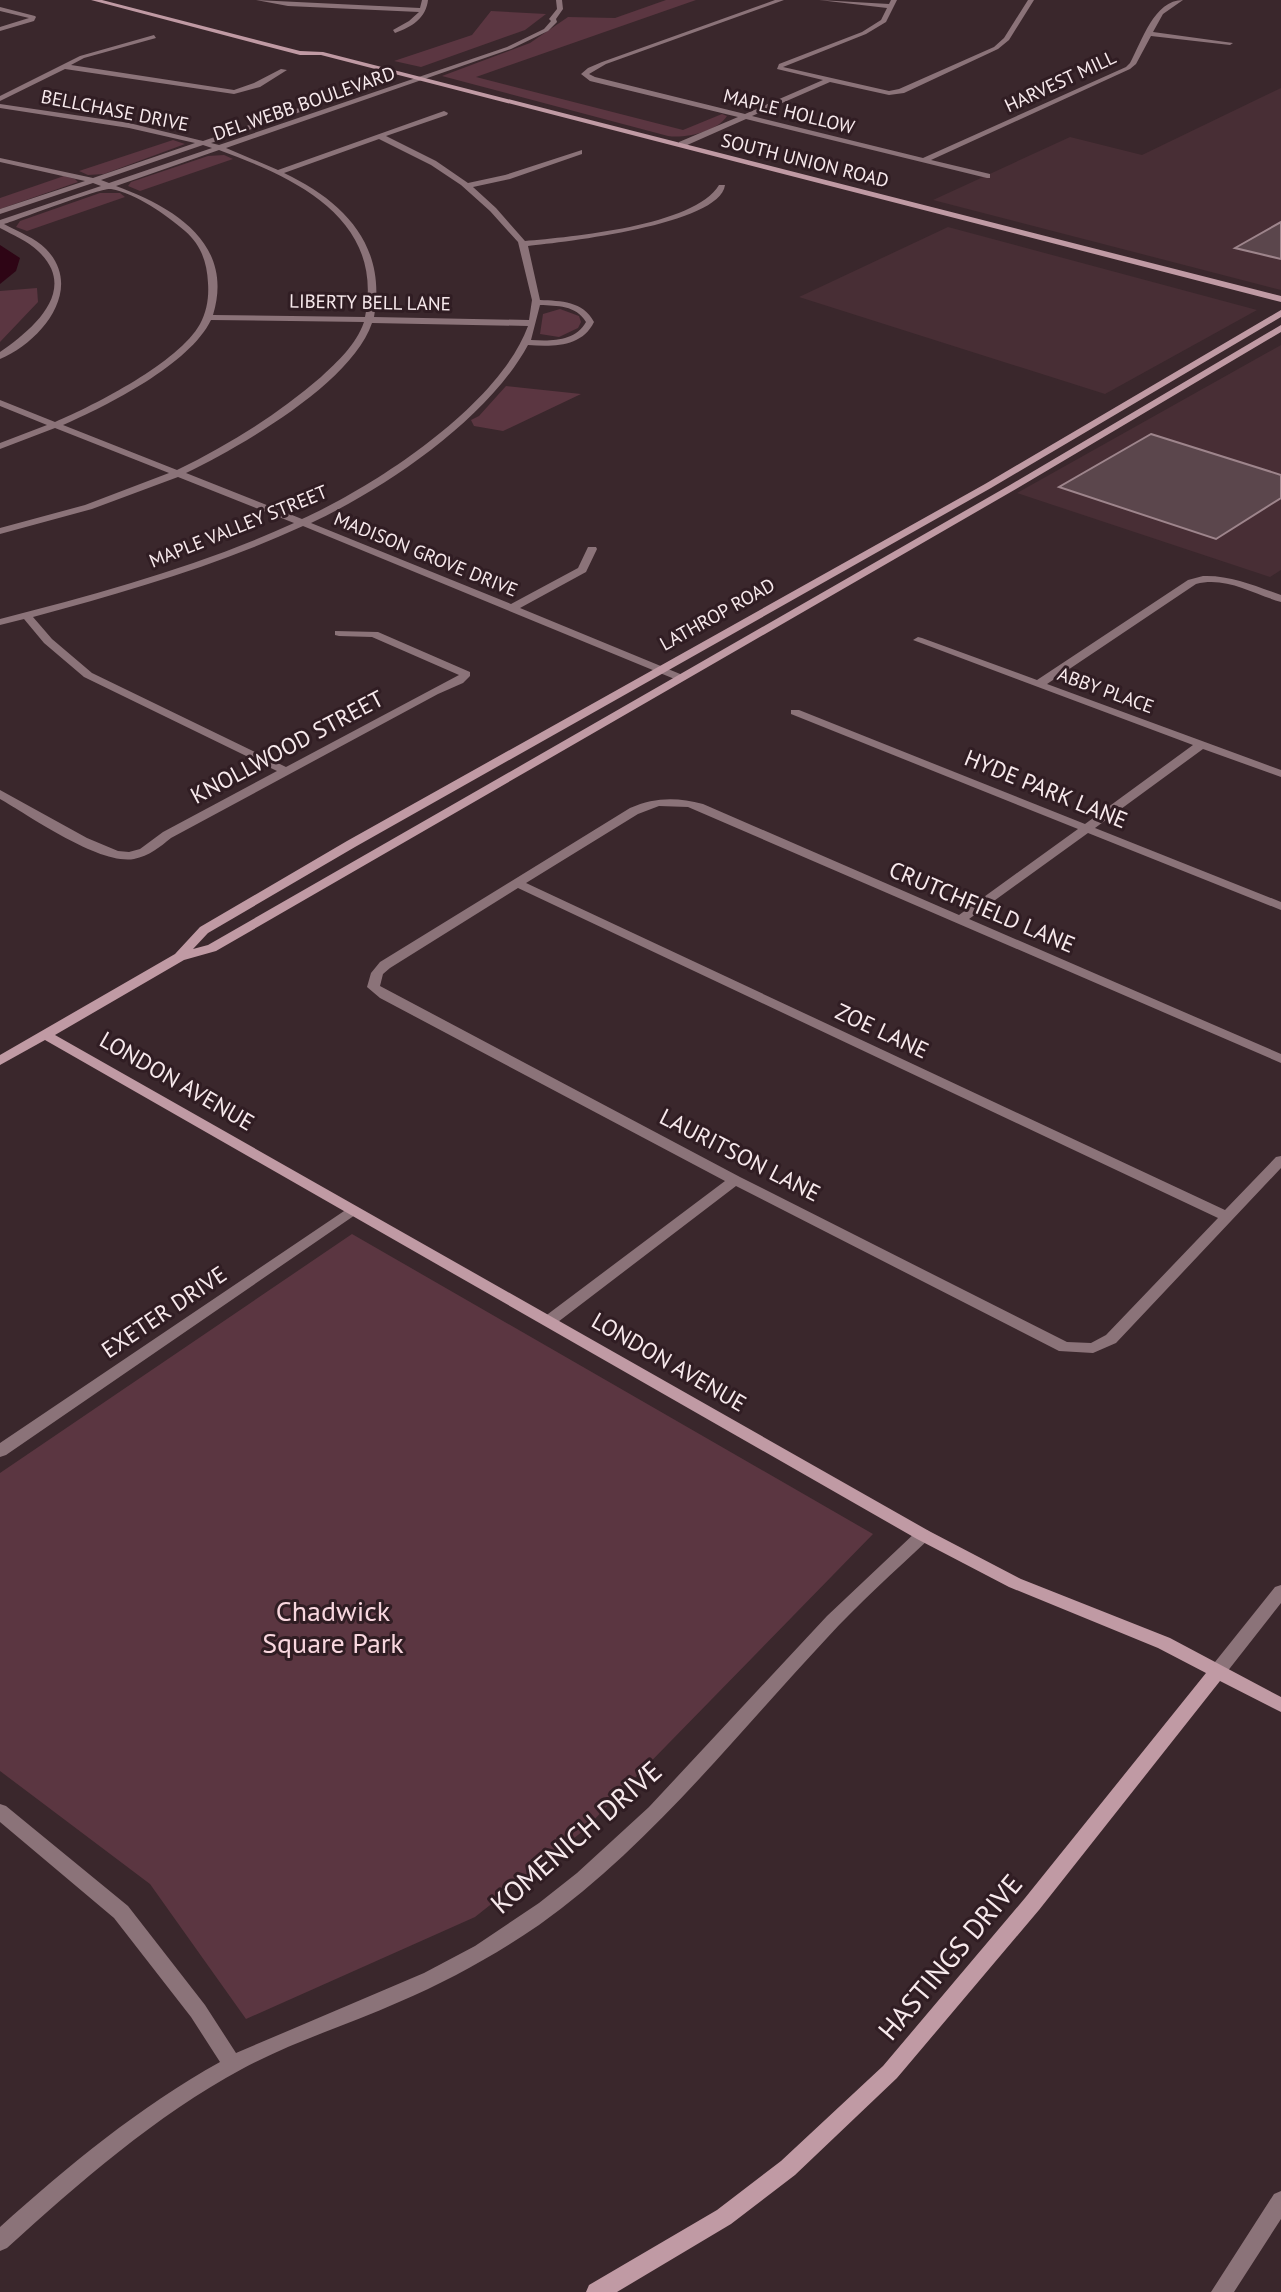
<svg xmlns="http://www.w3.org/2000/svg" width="1281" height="2292" viewBox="0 0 1281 2292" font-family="'PT Sans',sans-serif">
<rect width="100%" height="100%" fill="#3a272c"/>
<path fill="#482e35" d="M1281 88V290L933 200 1070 137 1142 155Z
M948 227 1257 310 1105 394 799 297Z
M1281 345V570L1270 577 1017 493Z"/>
<path fill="#5b3641" d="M666 0H696L476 77 683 130 722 114 727 116C718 131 685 139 668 136L442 76 530 43 568 17 615 18Z
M491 11 546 14 525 30 421 67 394 61 472 35Z
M173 140 185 144 104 174 88 175 79 171Z
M224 155 233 159 140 191 128 186 131 182 208 156Z
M64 176 75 179 78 182 0 209V198Z
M100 193H120L125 197 27 231 16 227 20 221Z
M37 288 38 302 0 342V291Z
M560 309 579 316 581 322 578 328 559 337 540 334 543 314Z
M506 386 581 394 503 431 474 426 471 420 479 416Z
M352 1234 873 1534 583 1831 475 1917 246 2019 150 1884 0 1771V1473Z"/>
<path fill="#2e0515" d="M0 245 20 258 16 271 0 284Z"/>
<path fill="#5b464c" stroke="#9e858c" stroke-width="2" d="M1281 222V259L1235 248Z
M1151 434 1281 475V498L1216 539 1059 487Z"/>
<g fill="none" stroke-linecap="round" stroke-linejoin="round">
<path fill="#8b7379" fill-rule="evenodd" d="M256 0 420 8 422 0H428C426 18 412 27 395 33L393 30 409 21 419 12 288 6Z
M556 0H562L563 9 556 19 557 22 548 31 511 49 226 148 278 170 444 111 448 113 447 115 386 136 436 161 468 183 505 175 582 150V154L510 179 473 187 496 208 525 241C570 237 695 226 719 185H725C720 225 563 242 528 246L540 300C561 301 583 301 594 322 582 347 553 347 528 345 488 419 386 488 311 523L511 604 578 568 588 547H596L597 549 586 572 520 608 685 676V680H677L303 526C216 566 125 592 33 617L52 639 92 673 286 767 459 675 372 637 339 636 335 635V631L378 632 470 672V676L463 683 438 694 171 838C160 847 149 856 134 859 99 865 30 816 0 799V790L87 838 118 851 129 852 140 849 163 832 277 771 84 677 44 643 24 619 0 625V619C100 593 200 566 294 523L178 477 92 509 0 534V528L85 505 169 473 55 428 0 449V443L47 425 0 406V400L55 422C95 405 179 362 200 324 207 311 209 297 208 283 207 262 201 245 185 231 165 214 137 194 111 189 102 187 20 219 4 224 19 232 35 238 46 249 85 289 41 342 0 359V352C32 330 80 290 38 251 28 241 13 235 0 228V220L101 186 93 183 0 214V209L85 181 0 162V158L93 178 195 143 129 128 0 108V104L129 123 203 141 374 82 381 84 211 143 219 145 507 47 544 29 551 21 549 19 557 9ZM379 139 431 165 461 185 490 211 518 242 532 300 529 320 374 317C387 246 345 202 284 173ZM203 145 212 148 109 183 101 180ZM219 150C295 178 385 218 365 317L213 315C235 243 173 207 116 186ZM540 305C557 306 576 305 586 322 575 342 550 341 531 340ZM211 320 364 322C356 345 338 361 321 377 277 415 230 444 177 470L63 425C107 406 190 364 211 320ZM372 323 528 326C499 405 377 485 302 519L186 473C240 447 352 383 372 323Z
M775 0H784L606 64 589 74 595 77 745 114 823 80 777 69 779 64 862 32 881 20 887 8 819 0 889 4 891 0H897L886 22 866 34 783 67 889 91 899 89 994 47 1004 38 1028 0H1034L1009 40 998 49 904 93 889 95 830 82 752 116 923 158 1126 67 1130 63C1142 41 1154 0 1183 0L1163 14 1153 32 1233 43 1230 45 1151 36 1136 64 1130 69 931 160 990 174V178H987L746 119 685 146H679V142L738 117 590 81 581 74 588 68 602 62Z
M0 7 35 16 36 17 34 21 0 31V27L29 18 0 11Z
M154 35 156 38 84 58 71 65 234 90 254 83 281 69 287 70 260 87 234 94 65 69 0 101V96L80 56Z
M1203 576C1231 575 1255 586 1281 595V602C1253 594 1226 576 1196 584L1047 684 1281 770V777L1203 749 1095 828 1281 902V910L1088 833 969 919 1281 1054V1063L688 807 659 806 638 814 526 883 1225 1210 1276 1157 1281 1156V1168L1116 1343 1093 1353 1059 1351 736 1186 554 1325H544L541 1321 544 1317 725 1181 380 998 367 987 371 973 380 962 630 808C655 797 677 797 703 804L959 915 1078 829 791 714V710H799L1085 824 1193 745 913 640 918 637 922 638 1037 680 1188 580ZM518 888 1218 1218 1106 1335 1091 1343 1067 1342 740 1177 380 986 383 974 390 968Z
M353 1205 360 1210 358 1213 6 1455 0 1457V1443Z
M923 1529 929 1531 931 1535 929 1539C894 1572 859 1603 827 1638 735 1736 650 1846 539 1925 495 1955 448 1981 399 2002 347 2025 292 2042 242 2069 155 2116 80 2182 7 2248L0 2251V2227C68 2166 139 2107 220 2062L191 2017 114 1918 0 1822V1804L6 1806 128 1906 205 2005 236 2053 424 1973 475 1946 539 1903 577 1873 649 1807 827 1616 917 1531Z
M1281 1585V1603L1223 1677 1217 1679 1211 1677 1208 1672 1211 1667 1275 1587Z
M1281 2191V2219L1234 2292H1211L1274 2194Z"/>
<path fill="#c09aa4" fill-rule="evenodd" d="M91 0H102L300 51 323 52 1281 296V302L321 55H300Z
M1281 310V317L991 488 355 847 208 933 193 949 208 945 1010 485 1281 325V332L1016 489 216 951 184 960 55 1035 929 1531 1021 1579 1170 1638 1281 1697V1712L1220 1681 1039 1910 897 2078 795 2175 731 2224 617 2292H586L589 2285 717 2210 781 2161 883 2066 1025 1898 1206 1673 1158 1648 1009 1587 917 1539 45 1040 0 1065V1055L175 954 200 927 347 841 985 484Z"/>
</g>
<g text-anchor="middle" stroke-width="6" stroke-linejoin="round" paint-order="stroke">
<g font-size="19" fill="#f7e9ec" stroke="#301d23">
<text transform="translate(1060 81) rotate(-25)" y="7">HARVEST MILL</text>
<text transform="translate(304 103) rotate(-19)" y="7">DEL WEBB BOULEVARD</text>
<text transform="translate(115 110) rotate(11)" y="7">BELLCHASE DRIVE</text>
<text transform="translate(789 111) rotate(14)" y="7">MAPLE HOLLOW</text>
<text transform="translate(805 160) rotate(14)" y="7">SOUTH UNION ROAD</text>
<text transform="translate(370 302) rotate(1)" y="7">LIBERTY BELL LANE</text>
<text transform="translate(238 526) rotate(-22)" y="7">MAPLE VALLEY STREET</text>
<text transform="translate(426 554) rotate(22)" y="7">MADISON GROVE DRIVE</text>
<text transform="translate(717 614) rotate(-29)" y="7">LATHROP ROAD</text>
<text transform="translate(1106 690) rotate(20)" y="7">ABBY PLACE</text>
</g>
<g font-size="23" fill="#f7e9ec" stroke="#301d23">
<text transform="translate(287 747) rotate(-28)" y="8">KNOLLWOOD STREET</text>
<text transform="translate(1046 789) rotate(22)" y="8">HYDE PARK LANE</text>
<text transform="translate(982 907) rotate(23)" y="8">CRUTCHFIELD LANE</text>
<text transform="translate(882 1031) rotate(25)" y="8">ZOE LANE</text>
<text transform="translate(177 1081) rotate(30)" y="8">LONDON AVENUE</text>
<text transform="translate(740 1155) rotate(27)" y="8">LAURITSON LANE</text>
<text transform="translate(164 1312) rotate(-34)" y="8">EXETER DRIVE</text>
<text transform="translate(669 1362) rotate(30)" y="8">LONDON AVENUE</text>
</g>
<g font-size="28" fill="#f9d7df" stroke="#301d23">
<text x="333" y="1621">Chadwick<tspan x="333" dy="32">Square Park</tspan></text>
</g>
<g font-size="28" fill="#f7e9ec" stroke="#301d23">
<text transform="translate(576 1837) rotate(-41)" y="10">KOMENICH DRIVE</text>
<text transform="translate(950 1957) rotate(-50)" y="10">HASTINGS DRIVE</text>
</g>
</g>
</svg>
